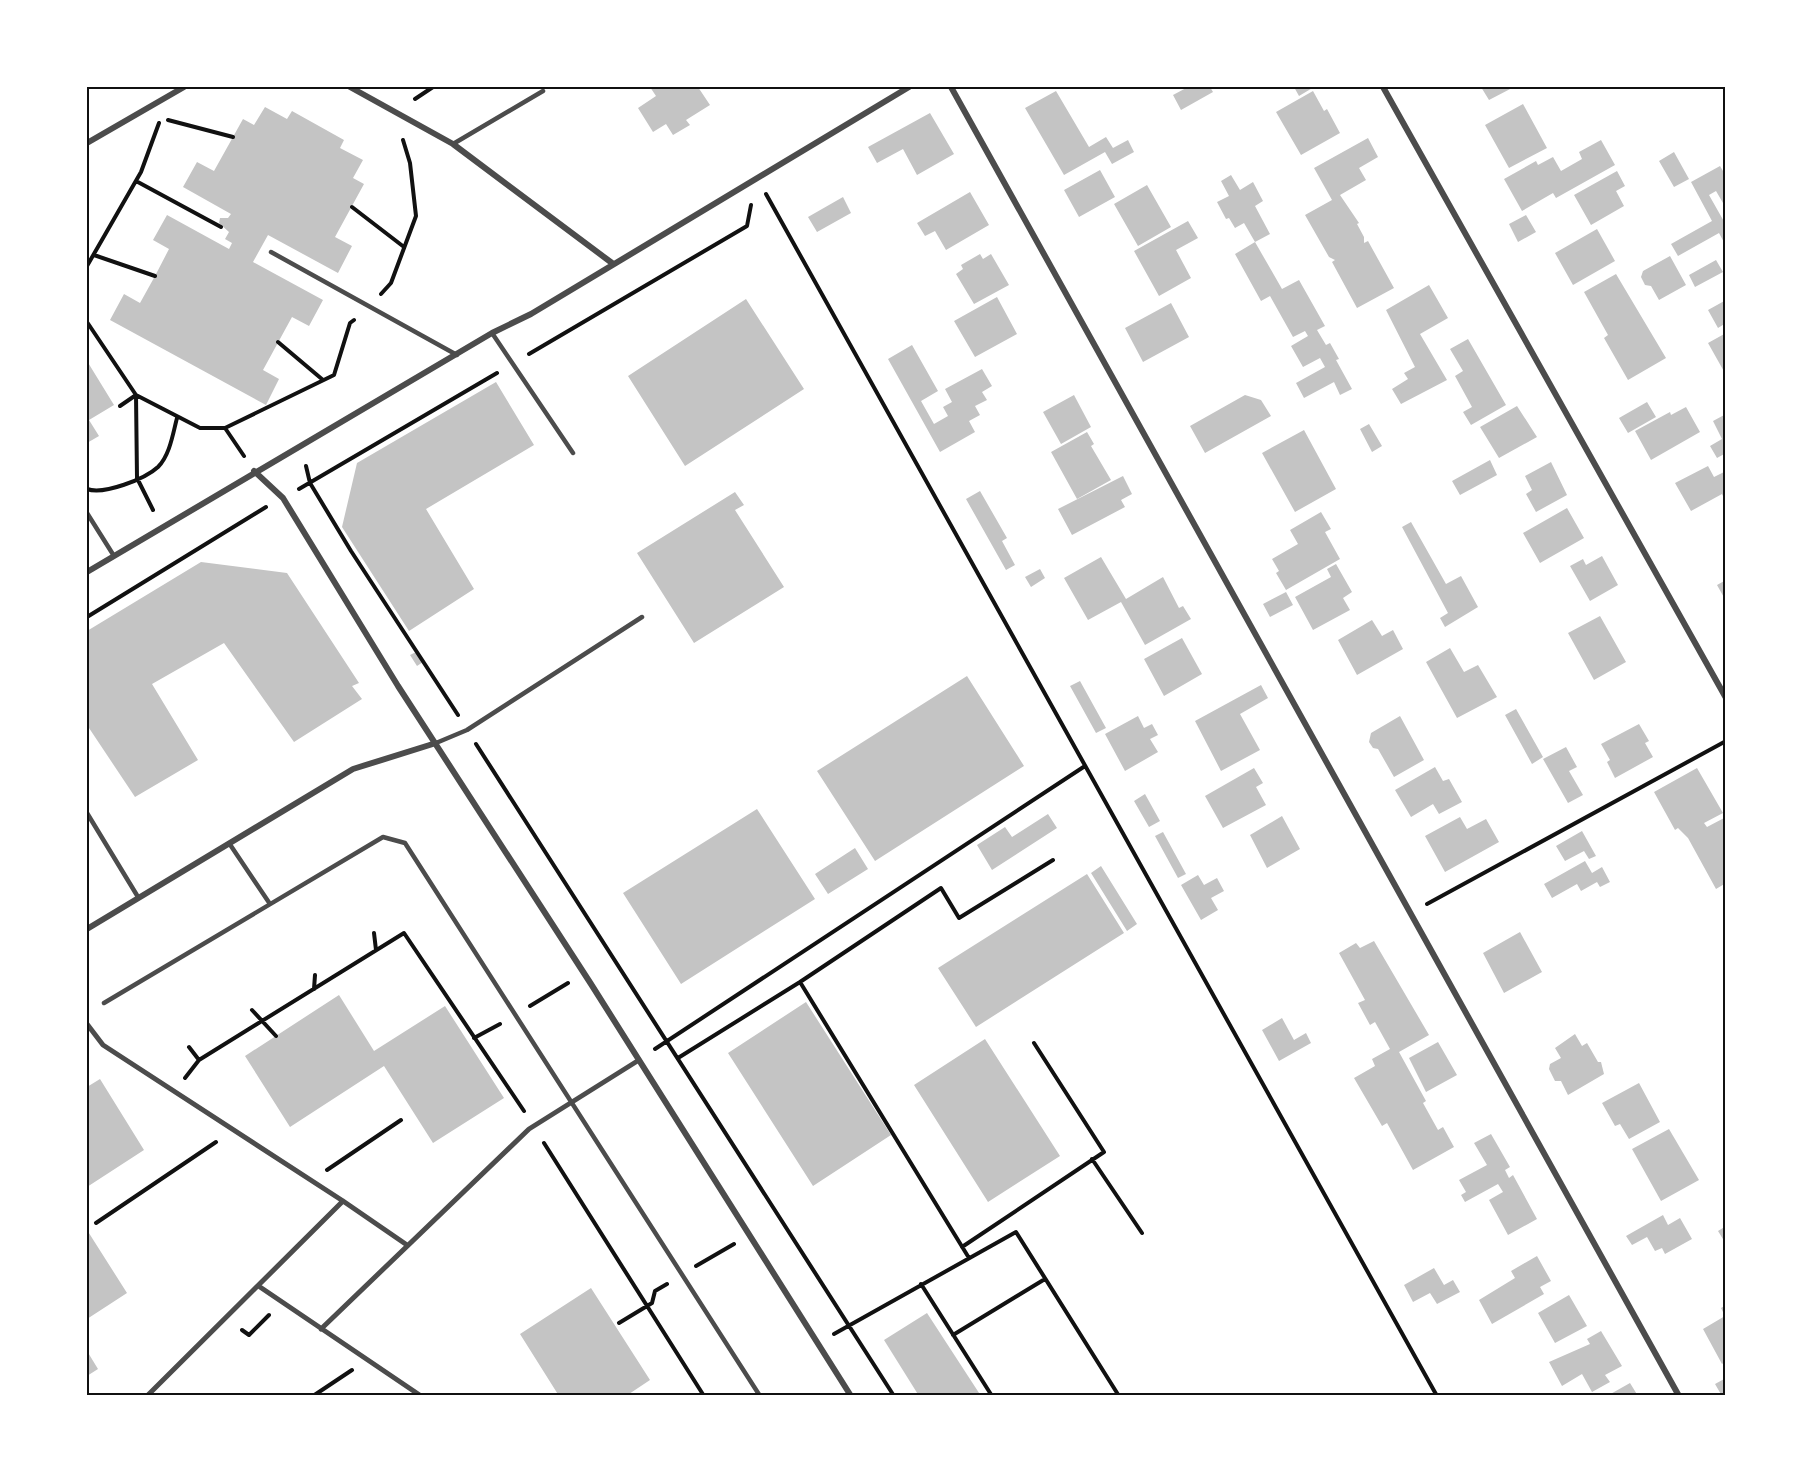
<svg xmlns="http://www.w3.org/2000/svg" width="1813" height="1483" viewBox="0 0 1813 1483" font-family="'PT Sans Narrow',sans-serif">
<rect width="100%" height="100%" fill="#fff"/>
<path fill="#c4c4c4" d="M650 87H698L710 105 686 120 690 125 673 135 666 124 653 132 638 108 656 96Z
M1188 87H1210L1213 92 1181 110 1173 95Z
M1294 87H1314L1299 96Z
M1481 87H1514L1489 100Z
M1056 91 1089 147 1106 137 1113 148 1128 140 1134 152 1112 164 1105 152 1064 175 1025 108Z
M1313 91 1324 111 1327 109 1340 133 1301 155 1276 112Z
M1523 104 1547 148 1509 168 1485 125Z
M265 107 287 119 292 111 344 140 340 148 363 160 353 178 364 184 335 237 352 246 338 273 268 235 253 262 323 300 309 326 292 317 263 370 279 379 266 405 110 320 124 294 140 303 155 276 169 249 153 240 167 215 229 249 232 243 225 239 229 232 219 223 220 218H228L231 214 183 187 197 162 214 171 243 119 254 125Z
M930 113 954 154 917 175 903 149 877 163 868 147Z
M1368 138 1378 157 1359 168 1366 180 1340 195 1359 223 1357 224 1364 237V243L1368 241 1394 288 1357 308 1332 262 1335 260 1329 257 1305 215 1332 200 1314 168Z
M1601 140 1615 165 1556 198 1553 193 1522 211 1504 179 1536 161 1538 165 1553 157 1561 171 1582 159 1579 152Z
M1674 152 1689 179 1674 187 1659 161Z
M1720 166 1726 176V201L1723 203 1716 191 1709 195 1726 225V246L1719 233 1678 256 1671 244 1712 221 1691 182Z
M1100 170 1115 197 1079 217 1064 190Z
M1617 171 1625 186 1616 191 1624 206 1591 225 1574 195Z
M1231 175 1240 190 1253 182 1263 201 1255 206 1270 234 1255 242 1244 223 1235 228 1229 218 1226 219 1217 202 1229 196 1221 181Z
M1147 185 1171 227 1138 246 1114 204Z
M970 192 989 225 946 250 935 231 925 236 917 223Z
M843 197 851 213 817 232 808 217Z
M1526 215 1536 232 1518 242 1509 224Z
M1188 221 1198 238 1176 250 1191 278 1159 296 1134 251Z
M1597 229 1615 261 1573 285 1555 253Z
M1255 242 1282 289 1299 280 1325 326 1317 330 1326 345 1330 343 1339 359 1336 360 1352 389 1340 395 1334 382 1304 398 1296 383 1325 367 1320 358 1303 367 1291 346 1308 336 1305 331 1293 337 1270 296 1261 301 1235 254Z
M980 254 983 259 991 254 1009 285 974 304 956 274 963 269 961 265Z
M1670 256 1686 285 1659 300 1651 286 1645 285 1641 277 1643 271Z
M1716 260 1723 272 1695 287 1689 275Z
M1616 274 1666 358 1628 380 1604 338 1608 335 1584 292Z
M1429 285 1448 318 1420 334 1447 380 1401 404 1392 389 1408 379 1404 373 1415 367 1386 310Z
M997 297 1017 334 975 357 954 321Z
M746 299 804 389 685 466 628 376Z
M1726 300V323L1718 328 1708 310Z
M1171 303 1189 337 1143 362 1125 328Z
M1726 333V375L1708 343Z
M1468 339 1506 405 1471 425 1463 412 1472 407 1455 376 1463 371 1450 349Z
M912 345 938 391 921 401 934 424 948 416 943 407 952 402 945 389 982 369 992 386 982 392 987 400 975 406 980 415 969 421 975 432 940 452 888 359Z
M87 361 114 405 89 420 99 436 87 443Z
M496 382 534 445 426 509 474 589 409 631 342 527 357 463Z
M1074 395 1091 427 1061 444 1043 412Z
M1245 395 1261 400 1271 416 1205 453 1190 426Z
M1647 402 1656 417 1628 433 1619 418Z
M1517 406 1537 437 1499 458 1480 427Z
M1686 407 1700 432 1651 460 1635 431 1670 412 1671 415Z
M1726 414V453L1717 458 1710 446 1722 439 1713 421Z
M1369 424 1382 446 1372 452 1360 429Z
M1304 430 1336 489 1295 512 1262 453Z
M1087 432 1094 444 1091 446 1111 480 1077 499 1051 452Z
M1490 460 1497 475 1460 495 1452 481Z
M1551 462 1567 495 1536 512 1526 494 1532 490 1525 476Z
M1708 466 1714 477 1726 471V502L1722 494 1691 511 1675 483Z
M1123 476 1132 494 1121 500 1125 507 1072 535 1058 509Z
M980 491 1007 538 1002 541 1015 565 1006 570 966 499Z
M735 492 744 505 735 510 784 587 694 643 637 553Z
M1567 508 1584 538 1540 563 1523 533Z
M1321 512 1331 529 1325 532 1340 559 1286 590 1276 573 1279 571 1272 559 1298 544 1290 530Z
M1411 522 1446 584 1461 576 1478 607 1445 627 1440 618 1448 613 1402 527Z
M1602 556 1618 585 1590 601 1570 566 1583 559 1586 565Z
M1101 557 1126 599 1163 577 1179 608 1183 606 1191 619 1145 645 1121 602 1088 620 1064 578Z
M201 562 287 573 359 683 352 686 362 699 294 742 224 643 152 684 198 760 135 797 87 725V631Z
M1336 564 1352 592 1343 598 1350 610 1313 630 1295 597 1331 577 1327 569Z
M1040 569 1045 578 1031 587 1025 577Z
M1726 580V601L1717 585Z
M1286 592 1293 605 1270 617 1263 604Z
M1600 616 1626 662 1594 680 1568 633Z
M1372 620 1382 636 1393 630 1403 649 1357 675 1338 640Z
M1182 638 1202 674 1164 696 1144 659Z
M1450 648 1464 672 1478 665 1497 697 1457 718 1426 662Z
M416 652 423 662 417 666 410 655Z
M967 676 1024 766 875 861 817 771Z
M1080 681 1106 728 1096 733 1070 686Z
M1261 685 1268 698 1240 714 1260 750 1221 771 1195 721Z
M1516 709 1543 757 1532 764 1505 715Z
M1138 716 1144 728 1152 724 1158 735 1150 739 1158 752 1125 771 1105 734Z
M1400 716 1424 760 1394 777 1378 749 1373 748 1369 742 1371 733Z
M1639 724 1649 741 1645 743 1653 757 1615 778 1607 762 1610 760 1601 744Z
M1566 747 1577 767 1569 771 1583 795 1568 803 1543 759Z
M1435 767 1443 781 1449 779 1462 802 1439 814 1433 804 1411 817 1395 790Z
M1254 768 1263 783 1256 787 1266 805 1223 828 1205 796Z
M1697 768 1723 813 1704 823 1707 827 1726 817V883L1716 889 1688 838 1678 828 1675 830 1654 792Z
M1145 794 1160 821 1149 827 1134 801Z
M757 809 815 899 681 984 623 893Z
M1048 814 1057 828 992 870 977 845 1005 827 1012 837Z
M1282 816 1300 849 1267 868 1250 835Z
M1460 817 1467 829 1486 819 1499 842 1445 872 1425 836Z
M1582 831 1596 856 1589 859 1584 851 1565 861 1556 846Z
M1163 832 1186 874 1178 878 1155 836Z
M855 848 868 869 828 894 815 874Z
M1585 861 1592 873 1602 867 1610 882 1600 887 1597 882 1581 891 1577 884 1552 898 1544 884Z
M1101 866 1137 924 1127 931 1091 873Z
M1087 874 1124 933 976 1027 938 968Z
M1198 875 1204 885 1217 878 1224 891 1211 898 1218 910 1201 920 1181 885Z
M1520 932 1542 972 1504 993 1483 953Z
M1374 941 1429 1035 1399 1052 1426 1101 1423 1103 1438 1130 1443 1127 1454 1147 1413 1170 1387 1123 1382 1126 1354 1078 1375 1066 1372 1059 1390 1049 1375 1022 1370 1025 1358 1003 1365 1000 1339 953 1356 943 1360 948Z
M339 995 374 1051 445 1006 504 1098 433 1143 384 1066 290 1127 245 1056Z
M806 1002 891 1135 813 1186 728 1053Z
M1282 1018 1294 1040 1306 1033 1311 1043 1279 1061 1262 1030Z
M1575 1034 1582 1046 1587 1043 1598 1062H1601L1604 1074 1568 1095 1561 1081H1555L1549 1069 1550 1064 1561 1058 1555 1048Z
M985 1039 1060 1156 988 1202 914 1085Z
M1438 1042 1457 1075 1426 1092 1409 1058Z
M100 1079 144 1150 87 1187V1087Z
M1639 1083 1660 1122 1629 1139 1620 1124 1615 1126 1602 1103Z
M1669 1129 1699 1180 1661 1201 1632 1149Z
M1491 1134 1510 1167 1505 1170 1509 1178 1513 1175 1537 1219 1508 1235 1489 1200 1503 1192 1498 1184 1465 1202 1461 1195 1466 1192 1459 1180 1487 1165 1474 1143Z
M1663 1215 1668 1225 1680 1218 1692 1239 1665 1254 1662 1248 1655 1251 1647 1237 1632 1245 1626 1236Z
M1726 1226V1244L1718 1231Z
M87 1230 127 1293 87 1319Z
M1537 1256 1551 1281 1540 1287 1544 1294 1492 1324 1479 1300 1515 1278 1511 1271Z
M1434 1268 1444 1285 1453 1280 1460 1292 1437 1304 1430 1293 1413 1302 1404 1285Z
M591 1288 650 1380 626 1396H559L520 1334Z
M1569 1295 1587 1326 1555 1343 1538 1313Z
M1726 1305V1361L1722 1364 1703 1329 1725 1316 1721 1308Z
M927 1313 981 1396H919L884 1340Z
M1601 1331 1622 1366 1605 1375 1610 1382 1592 1392 1582 1374 1562 1386 1549 1362 1590 1344 1587 1339Z
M87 1351 98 1369 87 1376Z
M1726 1378V1395L1722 1396 1715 1384Z
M1630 1383 1638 1396H1607Z"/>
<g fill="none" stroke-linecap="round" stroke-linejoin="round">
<path stroke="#111" stroke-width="4" d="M415 99 433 87
M168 120 233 137
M136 181 221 227
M766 194 1437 1396
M352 207 404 247
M94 255 155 276
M87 266 141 172 159 123
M381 294 391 283 416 216 410 163 403 140
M87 322 136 395 200 428H225L334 375 350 323 354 320
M278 342 323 380
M529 354 747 226 751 205
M136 395 137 478 153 510
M120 406 136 395
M225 428 244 456
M306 466 310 483 351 551 458 715
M87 489C104 495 145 479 158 467 170 455 173 433 177 418
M299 489 497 373
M87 617 266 507
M476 744 894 1396
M1427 904 1726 741
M374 933 376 950
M800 982 969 1258
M314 989 315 975
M530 1006 568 983
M252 1010 276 1036
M474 1038 500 1024
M189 1047 199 1060
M655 1049 1085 766
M678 1058 800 982 941 888 959 918 1053 860
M185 1078 199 1060 404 933 524 1111
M544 1143 704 1396
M1092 1159 1142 1233
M327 1170 401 1120
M96 1223 216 1142
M962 1247 1104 1152 1034 1043
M696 1266 734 1244
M921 1284 992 1396
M619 1323 652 1303 655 1291 667 1284
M242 1330 249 1335 269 1315
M834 1334 1016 1232 1119 1396
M953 1335 1045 1279
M313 1396 352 1370"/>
<path stroke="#4c4c4c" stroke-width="4.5" d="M453 144 543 91
M271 252 457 355
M492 333 573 453
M87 513 114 556
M436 743 467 730 642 617
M87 813 138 897
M229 843 270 904
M104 1003 383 837 405 843 760 1396"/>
<path stroke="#4c4c4c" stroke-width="5" d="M87 1024 103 1045 343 1201 407 1245
M260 1287 421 1396
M321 1329 529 1129 639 1060
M147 1396 343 1201"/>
<path stroke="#4c4c4c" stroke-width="6" d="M350 87 453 144 612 263
M951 87 1679 1396
M1383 87 1726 698
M87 143 184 87
M254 471 283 498 398 686 591 984 851 1396
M87 572 492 333 531 314 909 87
M87 929 353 769 436 743"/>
</g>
<rect width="1813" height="1483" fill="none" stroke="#ffffff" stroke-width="177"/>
<rect x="88" y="88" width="1636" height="1306" fill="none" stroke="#111" stroke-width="2"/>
</svg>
